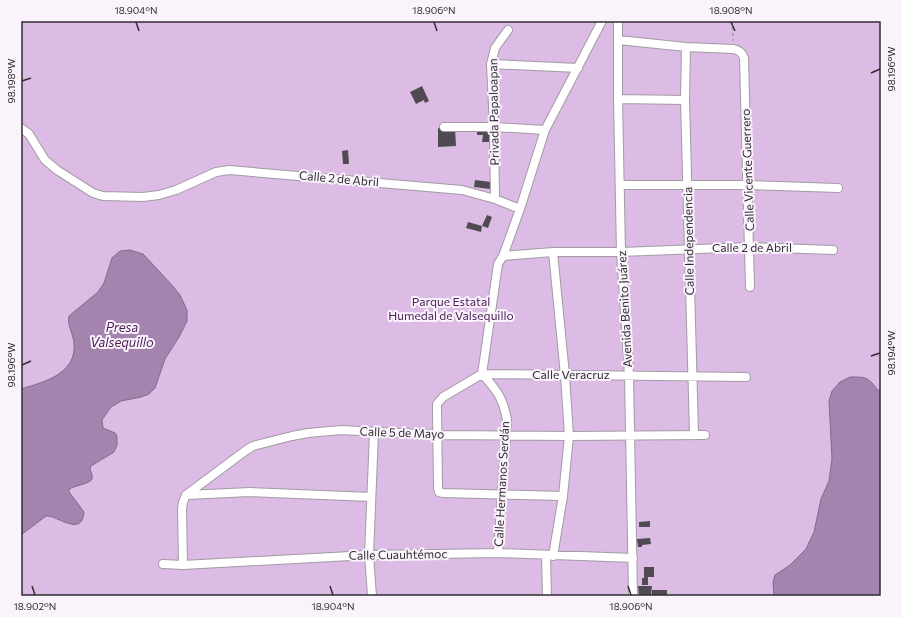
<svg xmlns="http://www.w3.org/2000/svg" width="902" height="617" viewBox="0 0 902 617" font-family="Commissioner,sans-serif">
<rect width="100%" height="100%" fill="#ede6ef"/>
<path fill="#dcbbe5" d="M21 21H881V596H21Z"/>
<path fill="#a583af" stroke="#826989" d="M130 250 143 254 171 284 180 295 187 310V321L179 337 165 359 155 388 149 394 141 397 121 401 111 407 102 420 103 428 115 433 117 436V445L114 452 91 466 90 469C91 472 93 476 92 479 91 483 75 486 71 488L69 490V492L84 512C82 538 57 515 46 516L21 535V389C44 382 77 374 74 343 73 333 67 326 69 316L98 292 104 283 112 258 120 251Z
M850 377C859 377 866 376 872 383 875 386 876 389 881 392V596H774L773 582 775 575 790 565 806 549 814 532 821 499 829 481 832 459 829 401 832 391 840 382Z"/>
<path fill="#504b52" d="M422 86 429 101 425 103 424 100 416 104 410 92Z
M455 127 456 146 438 147V128Z
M477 128 490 129 489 142H482L483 135H477Z
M348 150 349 164H343L342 151Z
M475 180 491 182 490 189 474 187Z
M487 215 492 217 488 228 482 226Z
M468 222 482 226 481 232 466 228Z
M650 521V527H639V522Z
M650 538 651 544 642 545V547H638L637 539Z
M644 567H654V577H648V585H642V578H644Z
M638 586H652L651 596H639Z
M652 590H667V596H652Z"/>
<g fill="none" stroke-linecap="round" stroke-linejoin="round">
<defs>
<path id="minor" d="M618 21V99L621 252 629 375 633 596
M618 40 686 47 733 49C739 50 742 52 744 58L750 287
M686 47 685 100 694 434
M491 64 578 68
M618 99 685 100
M444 127H494L545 130
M21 128 29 134 45 160 57 170 93 193 103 196 143 197 159 195 176 190 216 172 229 170 462 190 495 199 520 209
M620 185H748L838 188
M495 199 494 127 491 64 495 48 508 30
M553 252 565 375 569 436 563 496 553 556
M503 256 553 252H621L750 247 833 250
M482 374 498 264 503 256 520 209 545 130 602 21
M482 374C497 390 503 398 507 420L498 553
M186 495 250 492 371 497
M563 496 443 493 439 492 438 488 437 408V404L443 397 482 374 746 377
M546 556 547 596
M163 564 183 565 369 555 498 553 633 558
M183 565 182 509 183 502 186 495 245 451 253 446 292 436 308 433 341 430 438 435 569 436 705 435
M372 596 369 555 374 433"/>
</defs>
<use href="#minor" stroke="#a29ba4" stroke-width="10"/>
<path stroke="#a29ca3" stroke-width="1.5" stroke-dasharray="3 3" stroke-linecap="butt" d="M732 21 733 41"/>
<use href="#minor" stroke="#fff" stroke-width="8"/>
</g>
<path fill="none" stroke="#302d31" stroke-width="1.5" d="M136 22 139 31M434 22 437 31M731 22 735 31M871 73 880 69M22 81 31 78M871 356 880 353M22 365 31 361M32 586 35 595M330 586 333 595M628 586 631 595"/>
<g text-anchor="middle" stroke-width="4" stroke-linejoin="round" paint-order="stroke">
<g font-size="12" fill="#302d31" stroke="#faf3fc">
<text transform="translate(494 112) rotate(-91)" y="4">Privada Papaloapan</text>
<text transform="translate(748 170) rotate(-92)" y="4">Calle Vicente Guerrero</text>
<text transform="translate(339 179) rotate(5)" y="4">Calle 2 de Abril</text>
<text transform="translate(689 241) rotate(-91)" y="4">Calle Independencia</text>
<text x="752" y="252">Calle 2 de Abril</text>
<text transform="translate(625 309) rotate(-93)" y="4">Avenida Benito Juárez</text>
<text x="571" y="379">Calle Veracruz</text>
<text transform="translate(402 433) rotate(2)" y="4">Calle 5 de Mayo</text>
<text transform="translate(502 484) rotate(-87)" y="4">Calle Hermanos Serdán</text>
<text transform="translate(398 555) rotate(-1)" y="4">Calle Cuauhtémoc</text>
</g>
<g font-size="12" fill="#4c2057" stroke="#faf3fc">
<text x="451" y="306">Parque Estatal<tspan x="451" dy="14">Humedal de Valsequillo</tspan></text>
</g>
<g font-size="13" font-style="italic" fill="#4b1f56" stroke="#faf3fc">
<text x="122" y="332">Presa<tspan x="122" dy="15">Valsequillo</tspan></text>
</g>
</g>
<rect width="902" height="617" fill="none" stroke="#faf3fc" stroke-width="44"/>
<rect x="22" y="22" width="858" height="573" fill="none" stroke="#302d31" stroke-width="1.5"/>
<g font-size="10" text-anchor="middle" fill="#302d31">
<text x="136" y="14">18.904°N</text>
<text x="434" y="14">18.906°N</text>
<text x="731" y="14">18.908°N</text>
<text transform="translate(891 69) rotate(-90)" y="4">98.196°W</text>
<text transform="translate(11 81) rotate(-90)" y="4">98.198°W</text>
<text transform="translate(891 353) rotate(-90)" y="4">98.194°W</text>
<text transform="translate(11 365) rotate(-90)" y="4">98.196°W</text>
<text x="35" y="610">18.902°N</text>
<text x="333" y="610">18.904°N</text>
<text x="631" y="610">18.906°N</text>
</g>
</svg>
